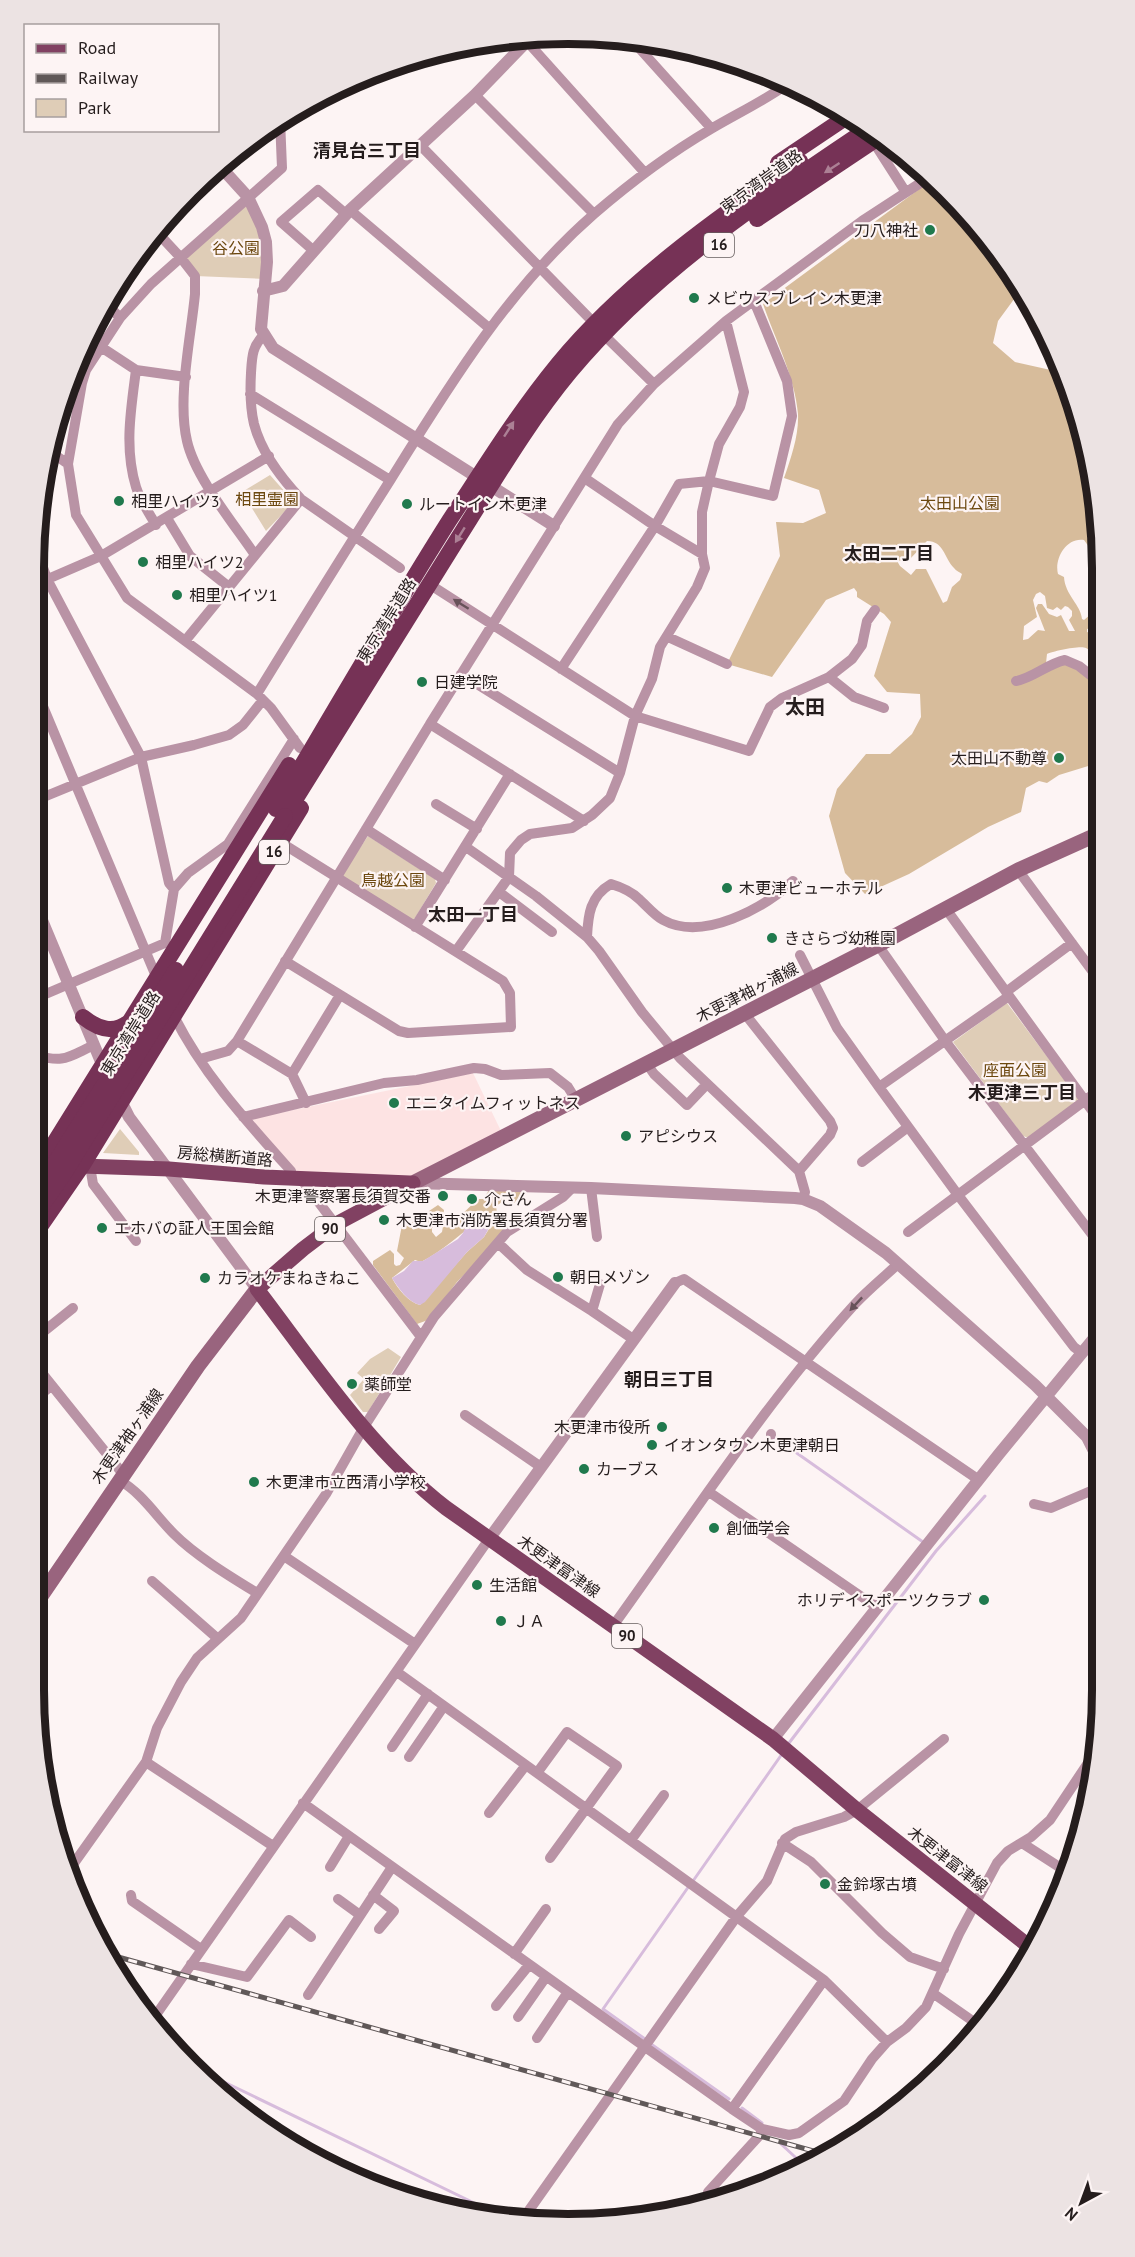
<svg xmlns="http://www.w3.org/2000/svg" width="1135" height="2257" viewBox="0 0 1135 2257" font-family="'PT Sans','Noto Sans JP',sans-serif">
<rect width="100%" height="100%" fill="#fdf4f4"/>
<path fill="#fde3e3" d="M473 1073 501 1131 413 1180 295 1176 249 1119Z"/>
<path fill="#dfcdb7" d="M248 197 256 211 265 279 195 276 181 258Z
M270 475 294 502 266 531 242 492Z
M368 836 435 879 436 883 415 918 411 921 341 876Z
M1007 1003 1078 1098V1101L1029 1138 1023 1136 953 1042Z
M120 1129 139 1152V1155L103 1153Z
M388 1348 401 1357 368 1412H363L350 1395 364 1379 357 1373 370 1359Z"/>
<path fill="#d7bc9b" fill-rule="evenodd" d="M926 184 952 206 955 205 992 242 1020 291 998 321 993 343 1015 362 1064 373 1097 497 1098 552 1089 547 1084 540C1066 537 1054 559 1058 574L1064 577C1065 595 1081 605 1082 619L1084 620 1098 608V626L1087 629V632L1098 636V656C1092 654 1091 651 1086 648 1081 645 1053 651 1047 654L1046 663 1064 662 1098 679V763L1059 775 1047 783 1039 781 1026 788 1021 812 988 827 909 874 865 894 845 873 829 816 837 789 866 754H890L912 734 921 717 920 694 887 692 874 676 891 622 884 614 857 597V592L854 588 826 600 772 677 727 664 780 556 776 522 803 523 826 513 819 490 784 478C791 458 799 435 798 414 795 377 775 339 763 304ZM927 541C944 541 944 558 954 568 956 571 960 572 962 574L960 580 952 587 947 601 943 603 926 569H916L911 575 900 566 897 561 910 559ZM1040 592 1045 596 1047 608 1053 610 1057 607 1061 610 1065 606 1068 607 1072 611V616L1069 620 1075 631H1069L1061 615 1057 617 1049 614 1042 604H1038L1036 608 1045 631 1038 630 1028 639 1023 640 1024 626 1037 617 1033 600 1036 594Z
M490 1189H520L521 1195 514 1203 505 1200 496 1206 497 1213 507 1216 509 1219 505 1232 457 1282 428 1320 417 1324 373 1265V1261L390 1250 394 1254V1264L396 1266 400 1265 404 1258 397 1251 402 1225 422 1219 429 1211 438 1205 444 1210 443 1217 432 1228V1232L436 1237 442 1232 444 1221 458 1218 478 1199H483ZM482 1218H489L492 1224 484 1237 467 1252 420 1305C408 1302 398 1289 392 1278L415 1260 421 1262C443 1251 462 1232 482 1218Z"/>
<path fill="#d7bcdc" d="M477 1217 485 1219 490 1218 493 1221 484 1237 467 1252 425 1302 420 1305C408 1302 399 1289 392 1278L404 1271 413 1261H423L458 1239 463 1233 466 1225Z"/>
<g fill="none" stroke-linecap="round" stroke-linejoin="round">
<path stroke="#d7bcdc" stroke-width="3" d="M774 1437 923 1542
M789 1743 936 1551 985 1496
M693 1881 782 1754
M645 2039 603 2009 689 1886
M651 2044 729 2099
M191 2066 499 2215
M742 2108 762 2123
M781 2144 806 2167"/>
<path stroke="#b993a5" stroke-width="10" d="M523 37 645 173
M631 39 711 128
M475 95 594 214
M280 119 282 168 151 284 120 318 86 370 82 383 68 464 76 515 127 598 257 694 271 708 300 748
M873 141 905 191
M420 145 595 324
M350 210 489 328
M155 230 181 258 195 276V294C191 337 177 399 187 441 195 477 234 524 255 555
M314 251 281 222 318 190 346 214
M106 303 120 318
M264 335C252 346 252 357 251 373 250 390 250 407 254 424 261 451 282 479 301 499L400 568
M609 340 654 384
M101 347 136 370 186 377
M136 370C131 409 124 448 136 487 140 500 149 513 156 525
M73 372 82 383
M250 394 390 480
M48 450 68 464
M586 479 655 526 702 554
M167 518 190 556 229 587
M34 542 47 579 141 757 169 883 174 889
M429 584 635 716 749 751 770 707 782 698 829 677 852 659 862 645 867 621 875 610
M34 585 101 556 269 456
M668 637 727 664
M185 641 301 499
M561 669 655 526 679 484 709 481 773 496 792 416 787 381 754 301
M461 674 620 773
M829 677 854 697 884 708
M1016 681C1033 678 1047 664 1065 660L1079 666 1098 681
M34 685 158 981
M257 694C301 622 346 550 391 479 450 384 509 288 594 214 630 183 670 153 711 129 738 113 764 101 789 83
M34 801 141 757 194 745 229 735 243 725 263 700
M436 804 477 829
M584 821 430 724 618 424 654 384 726 321 862 221 928 178
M366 829 445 880
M280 842 503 981 510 993 511 1027 408 1033 399 1031 285 961
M466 847 536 896 587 937 599 951 642 1012 680 1058 799 1171 805 1192 803 1199
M1018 870 1099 980
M499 892 552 932
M946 909 1099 1120
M415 927 510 774
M587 937C588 915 590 896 611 884 621 887 631 891 639 899 647 906 654 915 663 920 703 942 764 908 793 881
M878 945 946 1042 1100 1245
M456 951 509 877 510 853 521 840 530 834 572 828 592 815 610 798 620 773 635 716 652 679 660 647 697 587 705 568 702 554V512L709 481 719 444 740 407 744 392 726 321
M800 955 837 1028 879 1087 958 1195 1074 1347 1082 1353
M1006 992 1072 943
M34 999 165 943 174 889 188 873 228 844 294 739
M172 1012C201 1072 247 1122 291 1171L292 1178
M745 1014 830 1121 833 1128 830 1135 799 1171
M237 1041 292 1074 306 1103
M34 1055C65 1063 66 1058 94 1045
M200 1059 228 1051 237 1041 430 724
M647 1064 654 1074 687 1105 707 1084
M292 1074 340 995
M879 1087 1009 996
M243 1117 384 1083 417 1080 474 1068 485 1069 501 1075 550 1073 568 1087 576 1100
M862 1162 908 1127
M90 1166 93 1184 136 1241
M301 1179 421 1337
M591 1188 597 1237
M908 1232 1099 1090
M498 1243 527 1270 592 1311 633 1339
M33 1253 36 1249 33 1241
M675 1283 684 1279 979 1480
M592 1311 600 1284
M33 1340 73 1308
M33 1362 123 1474
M33 1401 51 1386
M465 1415 541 1467
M771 1435V1434
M119 1480C142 1493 156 1516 174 1534 196 1556 231 1577 257 1593
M709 1492 878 1608
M1034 1504 1051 1508 1100 1487
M284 1556 415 1644
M152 1581 217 1638
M613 1626C691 1518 765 1403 855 1304 868 1290 884 1277 898 1264
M397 1672 824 1980 887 2042
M392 1747 428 1694
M409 1757 444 1706
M146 1762 273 1846
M537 1773 567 1732 617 1766 550 1858
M303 1803 732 2109 762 2129 789 2135 799 2133 844 2101 872 2059 887 2042 906 2028 926 2007 959 1934 997 1863 1008 1851 1031 1837 1050 1820 1096 1751
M489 1813 526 1765
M631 1840 664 1795
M782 1843 811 1862 882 1933 910 1957 944 1969
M1022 1843 1067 1872
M330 1867 349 1836
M1061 1868 1075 1850
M67 1873 146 1762 157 1728 181 1682 197 1658 241 1618 326 1494 364 1427 434 1317 507 1232 563 1197 573 1187
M131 1895 132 1901 201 1949
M373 1895 394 1911 379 1929
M338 1899 360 1915
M514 1954 546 1909
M191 1964 247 1977 289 1920 311 1937
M934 1994 977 2024
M308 1995 392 1867
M496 2006 529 1965
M518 2017 546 1977
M151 2022 489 1539
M537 2038 568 1992
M732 2109 824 1980
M708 2198V2192L760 2135 762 2129
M525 2216 737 1916 767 1881 785 1839 796 1832 844 1817 857 1810 944 1739"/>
<path stroke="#b993a5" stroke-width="12" d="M218 164 248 197 262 227 266 242 267 262 261 329 273 348 554 526
M263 291 283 286 350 210 475 95 532 36
M34 901 104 1069
M119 1097 129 1117 257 1289
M413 1183 591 1188 795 1198 803 1199 820 1206 886 1253 1035 1385 1087 1437 1098 1459 1100 1473
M489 1539 675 1283
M773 1739 999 1454 1100 1331"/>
<path stroke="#99647e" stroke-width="15" d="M413 1183 878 945 1018 870 1098 834
M33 1608 198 1366 257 1289"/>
<path stroke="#814162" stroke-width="15" d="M82 1166 169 1169 264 1177 410 1183
M413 1183 336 1224 303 1249 257 1289C315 1365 370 1449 446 1508L773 1739 857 1810 1031 1948"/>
<path stroke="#763256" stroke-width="16" d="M778 163 848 116
M757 219 881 136
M276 809C333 713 389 616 449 521 484 468 517 414 558 364 623 285 716 218 800 161
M285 816C341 725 398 634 455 543 492 485 526 425 570 372 653 272 762 200 869 128
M83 1017C98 1029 114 1035 130 1021
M33 1177 289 765
M33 1237 82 1166 301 808"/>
<defs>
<path id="rail" d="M111 1955 824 2154"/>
</defs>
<use href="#rail" stroke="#605858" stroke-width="5"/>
<use href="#rail" stroke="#fdf4f4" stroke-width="3" stroke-dasharray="9" stroke-linecap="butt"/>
<path stroke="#763256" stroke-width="16" d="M33 1198 176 970
M33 1219 65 1172 285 816"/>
</g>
<defs><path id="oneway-solid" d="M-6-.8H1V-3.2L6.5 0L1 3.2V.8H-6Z" transform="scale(1.5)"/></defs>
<g fill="#ac8095">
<use href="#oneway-solid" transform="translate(832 168) rotate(147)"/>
<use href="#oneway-solid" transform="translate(509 429) rotate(-57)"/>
<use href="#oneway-solid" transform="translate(460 535) rotate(122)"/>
</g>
<g fill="#68525a">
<use href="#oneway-solid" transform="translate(461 604) rotate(-148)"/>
<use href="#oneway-solid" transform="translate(856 1304) rotate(133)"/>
</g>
<g fill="#20794d" stroke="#fdf4f4" stroke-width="2">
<circle cx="930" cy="230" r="6"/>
<circle cx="694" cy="298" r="6"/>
<circle cx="119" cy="501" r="6"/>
<circle cx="407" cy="504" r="6"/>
<circle cx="143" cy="562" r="6"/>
<circle cx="177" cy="595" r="6"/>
<circle cx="422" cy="682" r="6"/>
<circle cx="1059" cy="758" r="6"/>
<circle cx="727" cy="888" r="6"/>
<circle cx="772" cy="938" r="6"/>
<circle cx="394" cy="1103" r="6"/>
<circle cx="626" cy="1136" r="6"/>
<circle cx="443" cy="1196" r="6"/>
<circle cx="472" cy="1199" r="6"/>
<circle cx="384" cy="1220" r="6"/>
<circle cx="102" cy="1228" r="6"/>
<circle cx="558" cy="1277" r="6"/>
<circle cx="205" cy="1278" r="6"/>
<circle cx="352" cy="1384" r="6"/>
<circle cx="662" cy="1427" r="6"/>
<circle cx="652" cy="1445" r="6"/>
<circle cx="584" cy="1469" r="6"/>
<circle cx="254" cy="1482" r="6"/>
<circle cx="714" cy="1528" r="6"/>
<circle cx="477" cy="1585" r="6"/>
<circle cx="984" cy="1600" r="6"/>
<circle cx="501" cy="1621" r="6"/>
<circle cx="825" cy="1884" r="6"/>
</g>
<g text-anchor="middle" stroke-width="4.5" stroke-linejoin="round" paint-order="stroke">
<g fill="#fdf4f4" stroke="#665e5e" stroke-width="1.5">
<rect x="704" y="233" width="30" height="24" rx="4.5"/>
<rect x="259" y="840" width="30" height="24" rx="4.5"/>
<rect x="315" y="1217" width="30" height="24" rx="4.5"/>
<rect x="612" y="1624" width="30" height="24" rx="4.5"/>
</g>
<g font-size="15" font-weight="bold" fill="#251d1d">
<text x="719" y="250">16</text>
<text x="274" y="857">16</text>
<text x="330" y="1234">90</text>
<text x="627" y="1641">90</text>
</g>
<g font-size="16" fill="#251d1d" stroke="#fdf4f4">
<text transform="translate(761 181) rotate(-36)" y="6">東京湾岸道路</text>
<text transform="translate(386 620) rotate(-58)" y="6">東京湾岸道路</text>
<text transform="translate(747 992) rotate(-27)" y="6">木更津袖ヶ浦線</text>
<text transform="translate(130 1033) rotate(-58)" y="6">東京湾岸道路</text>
<text transform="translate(225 1156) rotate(5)" y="6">房総横断道路</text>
<text transform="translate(127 1436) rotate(-55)" y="6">木更津袖ヶ浦線</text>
<text transform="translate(559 1566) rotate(35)" y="6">木更津富津線</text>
<text transform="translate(948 1859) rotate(38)" y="6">木更津富津線</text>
</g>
<g font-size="16" fill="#251d1d" stroke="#fdf4f4" text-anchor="start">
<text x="918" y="236" text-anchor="end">刀八神社</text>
<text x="706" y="304">メビウスブレイン木更津</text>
<text x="131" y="507">相里ハイツ3</text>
<text x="419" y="510">ルートイン木更津</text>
<text x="155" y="568">相里ハイツ2</text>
<text x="189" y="601">相里ハイツ1</text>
<text x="434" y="688">日建学院</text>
<text x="1047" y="764" text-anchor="end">太田山不動尊</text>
<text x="739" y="894">木更津ビューホテル</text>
<text x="784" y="944">きさらづ幼稚園</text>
<text x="406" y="1109">エニタイムフィットネス</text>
<text x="638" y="1142">アピシウス</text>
<text x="431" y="1202" text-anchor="end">木更津警察署長須賀交番</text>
<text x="484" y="1205">介さん</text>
<text x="396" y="1226">木更津市消防署長須賀分署</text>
<text x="114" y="1234">エホバの証人王国会館</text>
<text x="570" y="1283">朝日メゾン</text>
<text x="217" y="1284">カラオケまねきねこ</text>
<text x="364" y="1390">薬師堂</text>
<text x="650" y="1433" text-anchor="end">木更津市役所</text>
<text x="664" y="1451">イオンタウン木更津朝日</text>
<text x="596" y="1475">カーブス</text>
<text x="266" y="1488">木更津市立西清小学校</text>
<text x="726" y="1534">創価学会</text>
<text x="489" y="1591">生活館</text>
<text x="972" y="1606" text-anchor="end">ホリデイスポーツクラブ</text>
<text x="513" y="1627">ＪＡ</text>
<text x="837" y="1890">金鈴塚古墳</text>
</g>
<g font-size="16" fill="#6c480f" stroke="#fdf4f4">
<text x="236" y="254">谷公園</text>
<text x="267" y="505">相里霊園</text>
<text x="960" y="509">太田山公園</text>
<text x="393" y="886">鳥越公園</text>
<text x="1015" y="1076">座面公園</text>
</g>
<g font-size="18" font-weight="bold" fill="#251d1d" stroke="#fdf4f4">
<text x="367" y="157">清見台三丁目</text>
<text x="889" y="560">太田二丁目</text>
<text x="473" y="921">太田一丁目</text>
<text x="1022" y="1099">木更津三丁目</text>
<text x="669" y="1386">朝日三丁目</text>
</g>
<g font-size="20" font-weight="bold" fill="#251d1d" stroke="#fdf4f4">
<text x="805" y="714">太田</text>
</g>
</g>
<path d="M0 0H1135V2257H0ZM568 44H568A524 524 0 0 1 1092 568V1690A524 524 0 0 1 568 2214H568A524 524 0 0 1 44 1690V568A524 524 0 0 1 568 44Z" fill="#ece3e3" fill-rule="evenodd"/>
<path fill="none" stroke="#251d1d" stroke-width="8" d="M568 44H568A524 524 0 0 1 1092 568V1690A524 524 0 0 1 568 2214H568A524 524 0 0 1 44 1690V568A524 524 0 0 1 568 44Z"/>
<rect x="24" y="24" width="195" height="108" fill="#fdf4f4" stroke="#a79e9e" stroke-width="1.5"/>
<rect x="36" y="44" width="30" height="9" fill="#814162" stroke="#a79e9e" stroke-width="1.5"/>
<text x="78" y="54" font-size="18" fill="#251d1d">Road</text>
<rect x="36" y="74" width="30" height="9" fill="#605858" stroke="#a79e9e" stroke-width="1.5"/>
<text x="78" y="84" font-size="18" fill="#251d1d">Railway</text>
<rect x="36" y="99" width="30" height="18" fill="#dfcdb7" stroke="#a79e9e" stroke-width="1.5"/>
<text x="78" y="114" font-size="18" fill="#251d1d">Park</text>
<g transform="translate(1081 2203) rotate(221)" stroke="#fdf4f4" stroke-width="4.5" paint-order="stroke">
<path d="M0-4.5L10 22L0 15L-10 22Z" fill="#251d1d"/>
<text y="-9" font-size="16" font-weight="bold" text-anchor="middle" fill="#251d1d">N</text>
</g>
</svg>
